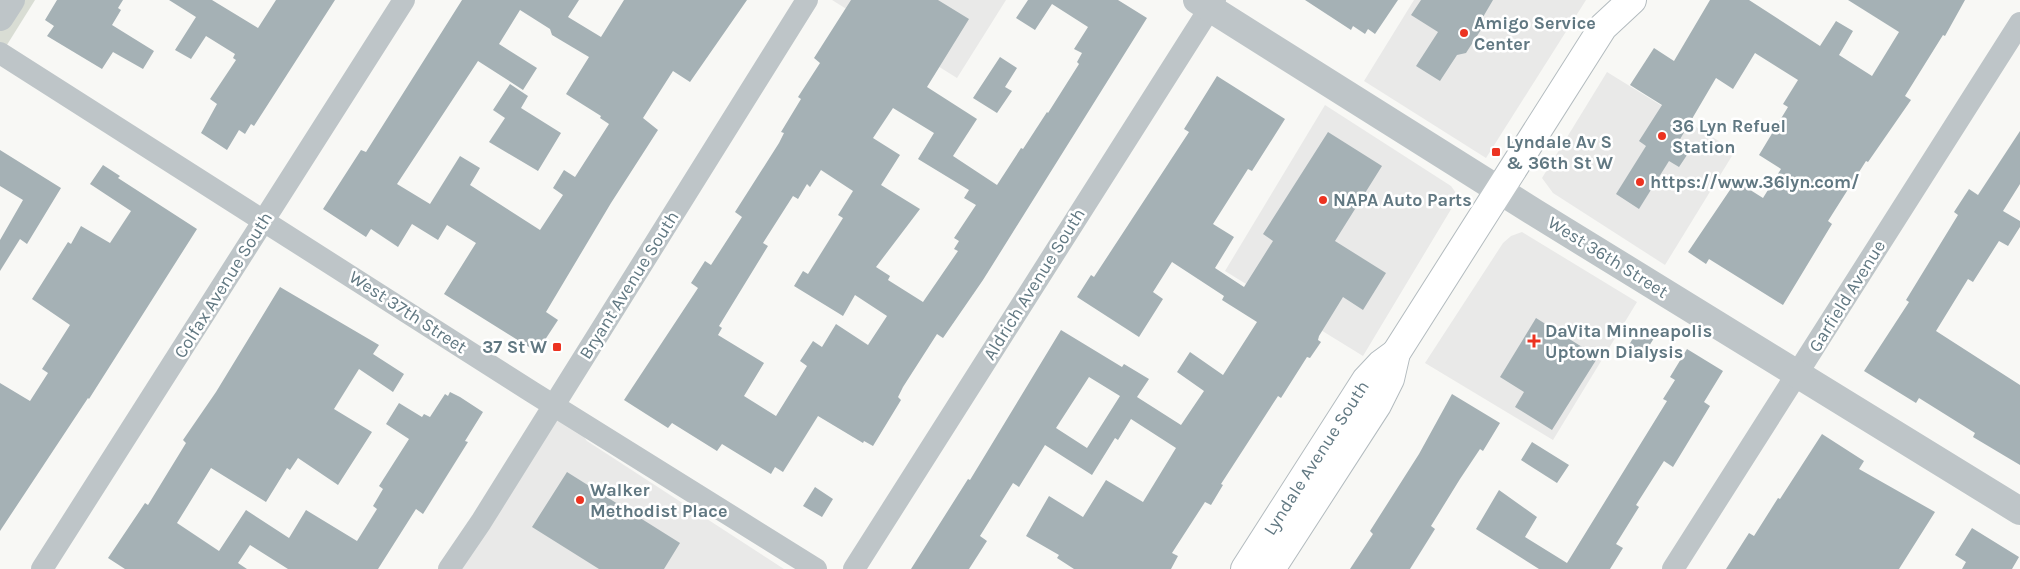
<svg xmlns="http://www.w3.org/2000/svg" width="2020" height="569" viewBox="0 0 2020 569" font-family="Karla,sans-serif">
<rect width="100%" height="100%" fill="#f8f8f5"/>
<path fill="#e9e9e8" d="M832 0H1006L957 78Z
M1414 0H1586L1486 158 1364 81Z
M1607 72 1735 151 1665 265 1553 193 1542 178Z
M1325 105 1451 186 1456 193 1453 206 1363 356 1225 271Z
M1522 232 1637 302 1553 440 1425 363 1503 243 1511 236Z
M559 419 582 434 587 441 784 569H460L555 421Z"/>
<path fill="#d9ddd4" d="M0 0H35L0 56Z"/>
<path fill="#a5b1b5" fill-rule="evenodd" d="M57 0H123L118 8 121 10 112 25 154 51 143 69 113 52 102 69 47 36 54 26 45 20Z
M169 0H212L258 28 276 0H335L254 126 251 124 245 134 239 130 227 150 201 133 217 104 210 99 236 60 233 58 235 54 206 36 191 59 175 50 196 17Z
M462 0H579L568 17 601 37 624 0H747L690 82 673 71 643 118 658 130 611 203 546 312 558 320 537 352 444 294 476 243 447 225 438 240 412 224 398 247 371 229 366 237 323 209 361 150 366 152ZM520 10 550 29 552 35 589 57 566 94 601 116 600 118 609 124 575 177 564 170 553 188 563 195 540 230 470 185 480 168 460 156 430 204 397 184 478 61 523 90 537 68 499 44Z
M851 0H938L969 19 927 87 977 119 953 156 997 185 1021 148 1023 149 1047 112 1048 113 1079 64 1077 62 1082 53 1074 49 1088 27 1052 4 1035 30 1016 18 1028 0H1118L1147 18 983 280 943 338 937 334 903 387 898 397 901 400 873 446 864 441 863 443 818 416 783 472 775 467 771 474 722 444 717 451 672 423 668 428 624 400 698 288 691 283 705 261 711 265 742 217 735 212 779 143 784 133 781 132 801 99 798 97 820 63 814 58ZM893 108 934 133 918 159 969 190 964 198 976 205 954 238 959 241 954 249 958 251 923 302 888 280 890 276 876 267 920 209 881 185 900 155 873 138ZM821 170 853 191 838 215 843 218 808 274 803 271 794 286 843 316 855 295 887 316 868 345 836 324 822 347 813 341 800 361 807 366 776 416 744 396 764 363 718 335 722 328 719 326 768 246 763 243 793 196 798 199 807 184 810 187Z
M1305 0H1398L1375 34 1368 29 1365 34 1353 26 1351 30Z
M1421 0H1493L1483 17 1486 22 1466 53 1457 55 1440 81 1416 66 1438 32 1411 15Z
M1710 0H1749L1820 46 1836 21 1853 31 1839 55 1872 76 1899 32 1848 0H1965L1945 36 1943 35 1905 96 1911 100 1868 162 1866 161 1828 221 1832 224 1783 305 1709 259 1706 264 1688 252 1736 181 1763 198 1781 169 1759 155 1788 107 1783 104 1798 80 1755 53 1733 89 1716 78 1679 141 1691 149 1679 167 1669 161 1639 209 1616 194 1646 146 1639 141 1662 105 1630 85 1654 48 1674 61Z
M1000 57 1017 68 1005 87 1012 91 997 113 973 98Z
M1217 76 1285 119 1252 171 1248 169 1213 224 1234 237 1215 268 1244 287 1273 241 1263 234 1328 132 1382 166 1335 241 1386 273 1363 310 1343 297 1319 336 1318 340 1321 342 1310 358 1307 357 1281 398 1278 396 1221 484 1223 485 1211 505 1205 502 1172 553 1178 556 1171 569H1074L1057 558 1059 555 1026 536 1049 496 1083 517 1106 480 1143 502 1176 448 1131 419 1118 440 1115 438 1092 475 1045 445 1019 487 1013 483 980 536 987 541 969 569H911L968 479 970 480 1061 330 1122 367 1124 364 1149 379 1137 397 1181 425 1204 391 1177 372 1190 352 1223 375 1257 322 1222 300 1224 296 1172 262 1153 292 1163 299 1139 337 1077 297 1091 275 1094 277 1189 132 1184 129ZM1089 377 1120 396 1087 448 1056 428Z
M510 84 528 96 521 108 561 133 538 171 489 142 505 118 493 110Z
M2020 131V184L2003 211 2020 221V227L2008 246 1999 241 1973 282 1968 279 1936 331 2020 385V465L1973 437 1975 433 1919 398 1916 403 1864 371 1909 302 1906 300 1958 215 1954 212 1969 189 1978 195Z
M0 150 61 188 27 244 20 239 0 271V240L23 200 0 186Z
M103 165 120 176 118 178 197 229 89 399 88 398 0 531V383L30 401 48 373 42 369 70 325 32 299 68 242 71 244 81 226 110 243 131 211 90 184Z
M280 287 379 345 373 354 404 374 393 392 359 369 334 409 372 432 338 485 298 458 290 470 287 468 266 502 211 468 177 523 219 551 246 510 289 538 306 510 357 541 377 509 373 506 383 489 379 486 409 439 386 424 399 403 422 417 424 414 430 417 445 394 448 396 450 392 460 397 483 412 465 441 468 442 423 514 416 509 378 569H288L250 545 238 563 247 569H125L108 558 145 503 148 505 186 443 183 440 216 392Z
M1536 318 1598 357 1552 430 1515 407 1524 392 1500 377Z
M1640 326 1656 335 1644 354 1629 345Z
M1687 349 1723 371 1704 402 1710 406 1673 467 1664 461 1636 505 1639 507 1616 544 1623 548 1610 569H1539L1476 529 1499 490 1537 517 1525 537 1567 563 1667 401 1663 399 1675 380 1670 377Z
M1452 394 1500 423 1483 451 1480 449 1460 479 1431 526 1435 529 1410 569H1350L1373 534 1370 531 1419 454Z
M1822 434 1864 461 1859 469 1935 512 1899 569H1726L1749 533 1754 536 1778 498 1780 499Z
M1532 442 1569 465 1557 483 1521 460Z
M567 472 680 543 664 569H599L532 527Z
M815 487 833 499 822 517 803 506Z
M1972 528 2019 557 2012 569H1962L1966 562 1955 555Z"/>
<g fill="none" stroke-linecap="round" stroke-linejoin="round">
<defs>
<g id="secondary">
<path id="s1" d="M1245 569 1366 380 1381 364 1396 353"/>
<path d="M1271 569 1377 405 1390 379 1396 353 1603 27 1632 0"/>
</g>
</defs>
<use href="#secondary" stroke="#b3bbbf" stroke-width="30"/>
<path stroke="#bec5c8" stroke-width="22" d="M0 53 532 392 816 569
M42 569 404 0
M449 569 481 522 807 0
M854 569 1215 0
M1673 569 2020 23"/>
<path stroke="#bec5c8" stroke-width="28" d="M1197 0 1534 212 2020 511
M0 17 11 0"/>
<use href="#secondary" stroke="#fff" stroke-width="28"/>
</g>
<g fill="#ec3321" stroke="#fff" stroke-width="2">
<circle cx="1464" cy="33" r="5"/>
<circle cx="1662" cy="136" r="5"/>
<rect x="1491" y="147" width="10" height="10" rx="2.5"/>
<circle cx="1640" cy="182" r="5"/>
<circle cx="1323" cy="200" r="5"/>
<path d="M1531.5 333.5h5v5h5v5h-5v5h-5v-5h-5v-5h5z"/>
<rect x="552" y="342" width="10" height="10" rx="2.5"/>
<circle cx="580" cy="500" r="5"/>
</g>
<g text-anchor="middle" stroke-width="5" stroke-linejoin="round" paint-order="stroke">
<g font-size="18" font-weight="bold" fill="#617882" stroke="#fff" text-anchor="start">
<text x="1474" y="29">Amigo Service<tspan x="1474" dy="21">Center</tspan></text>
<text x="1672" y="132">36 Lyn Refuel<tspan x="1672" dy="21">Station</tspan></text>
<text x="1506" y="148">Lyndale Av S<tspan x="1506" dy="21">&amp; 36th St W</tspan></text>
<text x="1650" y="188">https://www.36lyn.com/</text>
<text x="1333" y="206">NAPA Auto Parts</text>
<text x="1545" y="337">DaVita Minneapolis<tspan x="1545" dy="21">Uptown Dialysis</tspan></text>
<text x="547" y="353" text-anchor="end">37 St W</text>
<text x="590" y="496">Walker<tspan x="590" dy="21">Methodist Place</tspan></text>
</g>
<g font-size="18" fill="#617882" stroke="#fff">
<text transform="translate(1608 257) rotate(32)" y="6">West 36th Street</text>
<text transform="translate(1034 284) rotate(-58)" y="6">Aldrich Avenue South</text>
<text transform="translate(223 285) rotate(-58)" y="6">Colfax Avenue South</text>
<text transform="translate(629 285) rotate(-58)" y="6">Bryant Avenue South</text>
<text transform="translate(1847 296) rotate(-58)" y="6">Garfield Avenue</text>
<text transform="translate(408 312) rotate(33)" y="6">West 37th Street</text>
<text dy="6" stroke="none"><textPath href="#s1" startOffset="132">Lyndale Avenue South</textPath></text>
</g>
</g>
</svg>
